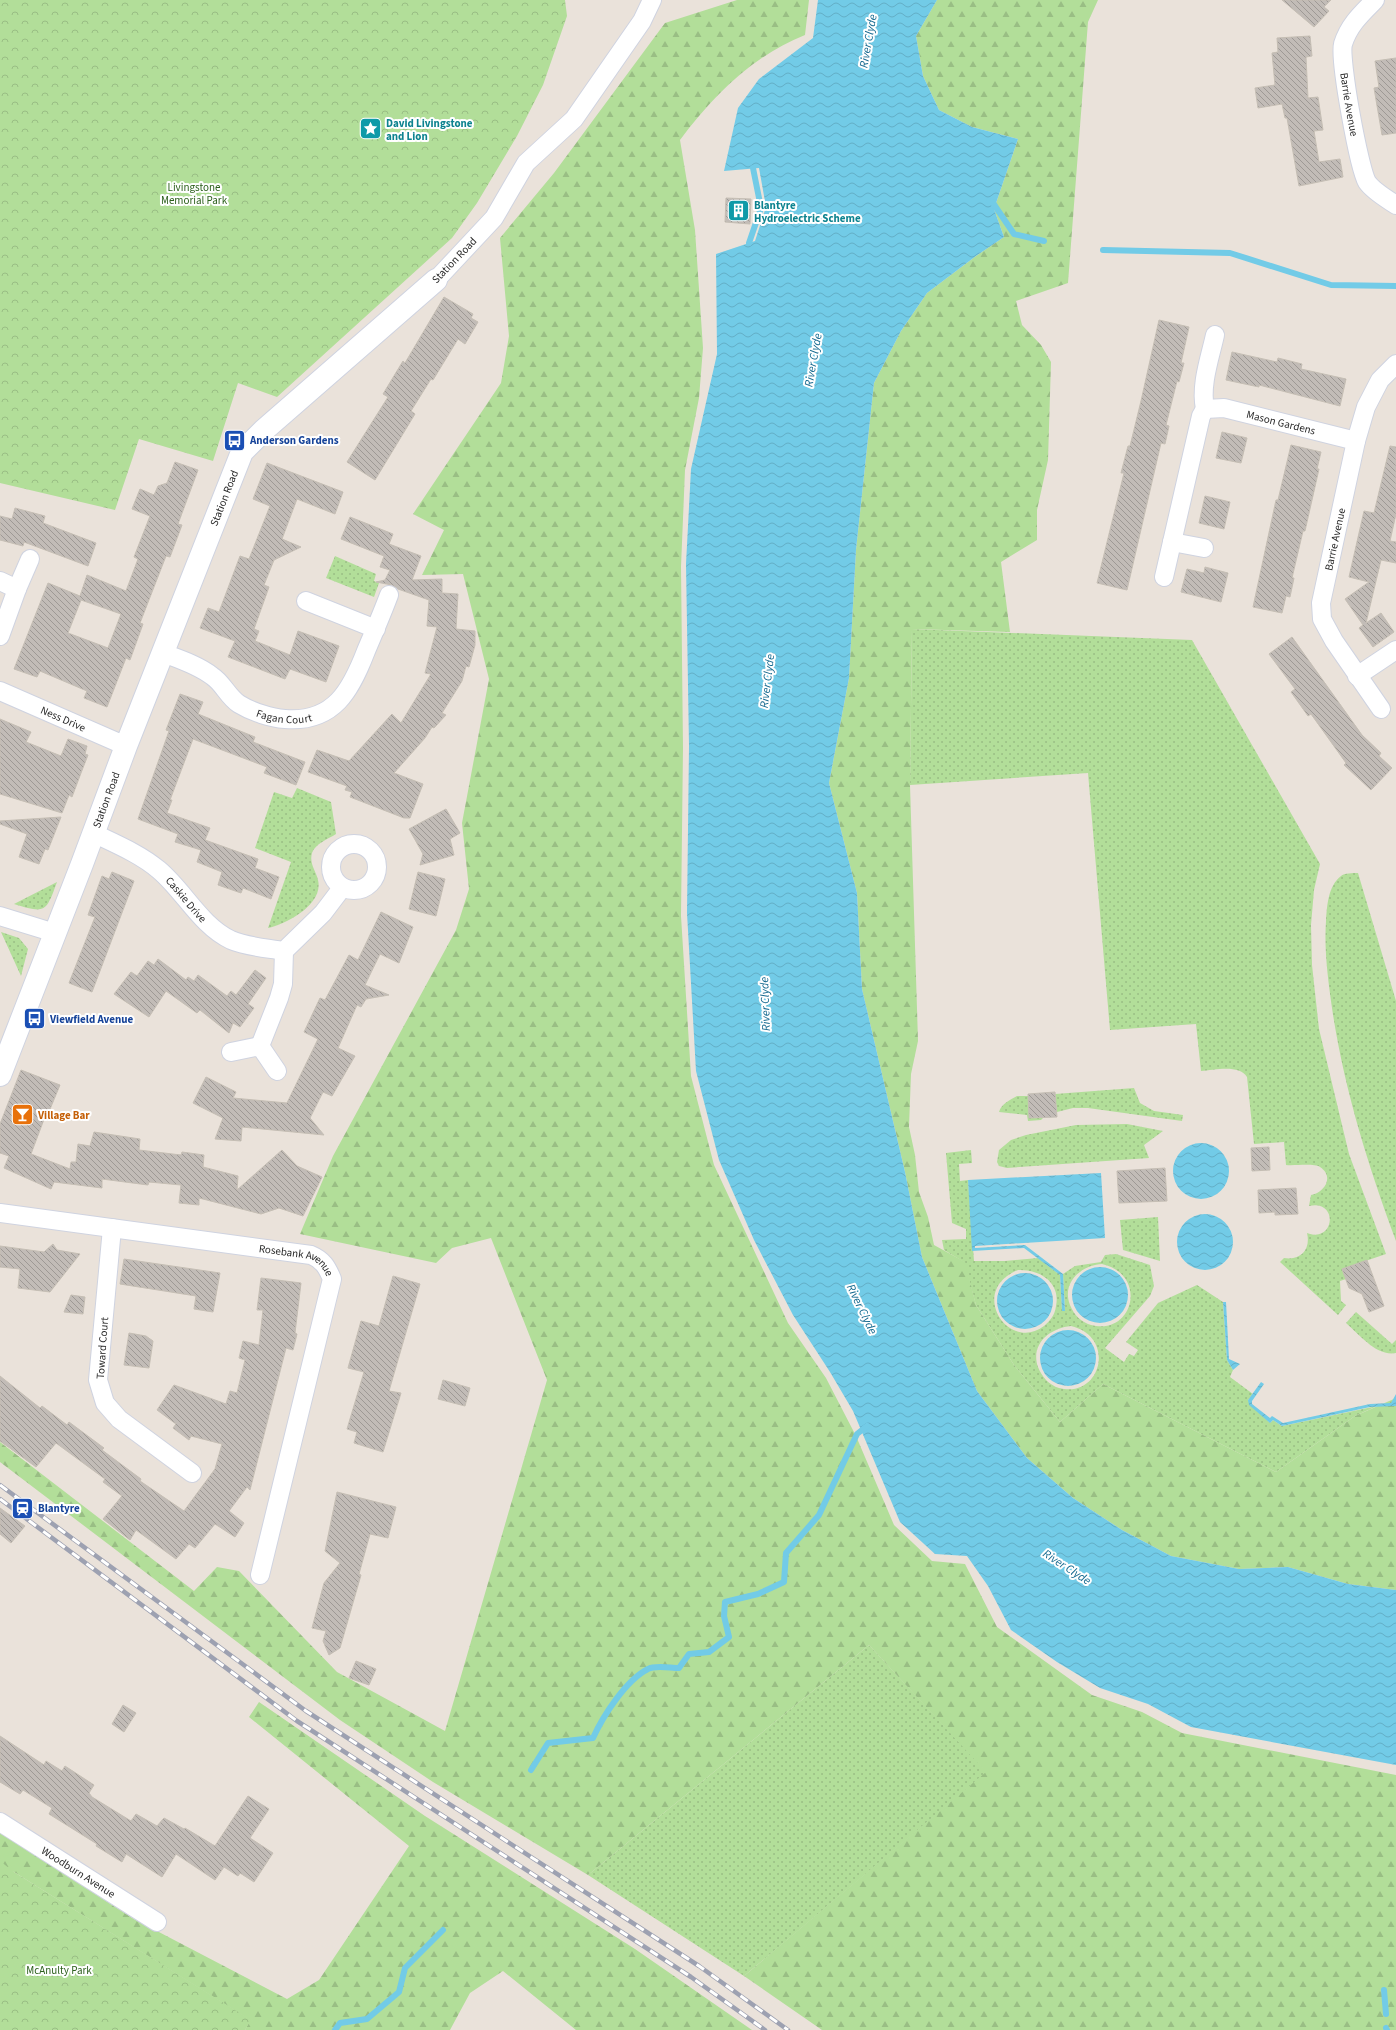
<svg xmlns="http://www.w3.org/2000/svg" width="1396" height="2030" viewBox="0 0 1396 2030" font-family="'Source Sans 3',sans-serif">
<defs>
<pattern id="grass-dots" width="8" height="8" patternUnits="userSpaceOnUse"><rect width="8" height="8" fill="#b2de99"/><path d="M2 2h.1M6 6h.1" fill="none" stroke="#99be84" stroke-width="1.8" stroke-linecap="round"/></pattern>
<pattern id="forest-firs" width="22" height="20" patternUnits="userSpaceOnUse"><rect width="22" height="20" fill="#b2de99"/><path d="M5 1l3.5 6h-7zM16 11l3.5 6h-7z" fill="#99be84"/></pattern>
<pattern id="park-crowns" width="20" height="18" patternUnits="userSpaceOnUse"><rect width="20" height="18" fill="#b2de99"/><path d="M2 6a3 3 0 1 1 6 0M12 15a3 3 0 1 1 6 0" fill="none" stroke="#99be84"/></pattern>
<pattern id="water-waves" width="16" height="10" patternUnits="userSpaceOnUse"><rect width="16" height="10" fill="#72cbe7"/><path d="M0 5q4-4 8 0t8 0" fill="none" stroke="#63aec6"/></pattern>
<pattern id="building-back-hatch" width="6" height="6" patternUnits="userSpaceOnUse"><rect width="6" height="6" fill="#c2bcb7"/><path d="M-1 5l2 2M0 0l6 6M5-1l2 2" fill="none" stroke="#9e9995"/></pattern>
</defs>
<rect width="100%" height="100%" fill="#eae2da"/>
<path fill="url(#grass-dots)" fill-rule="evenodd" d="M335 556 376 574 374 581 379 583 374 597 326 578Z
M912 629 1192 640 1320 864 1314 890 1311 925 1312 965 1319 1029 1349 1154 1386 1254 1342 1269 1346 1279 1340 1281 1341 1301 1346 1305 1338 1315 1280 1262 1284 1258C1301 1261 1311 1249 1307 1233 1335 1244 1339 1199 1309 1206L1311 1195C1324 1193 1335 1177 1320 1167 1314 1163 1294 1166 1286 1165L1284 1142 1254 1144 1247 1077C1239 1064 1215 1070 1201 1071L1196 1024 1110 1030 1088 773 910 785Z
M297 788 331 802 336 834C328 839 315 844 312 853 309 864 316 871 318 880 324 904 287 924 268 928L291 862 255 848 274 792 292 798Z
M1358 873 1396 1001V1241C1368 1165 1344 1089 1332 1008 1328 979 1324 950 1326 921 1327 906 1328 886 1341 876 1344 873 1353 873 1358 873Z
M57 882C46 912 46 914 14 904Z
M1 932 19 938 28 949 21 976Z
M1134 1088 1140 1103 1154 1111 1183 1115 1182 1121 1088 1108H1073L1057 1112 1055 1094Z
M1017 1096H1028L1029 1118H1043L1041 1120 1028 1121 1027 1115 999 1112C1001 1104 1010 1100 1017 1096Z
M1127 1124 1163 1131 1144 1145 1149 1158 1007 1168 999 1166 997 1162 999 1150 1011 1140 1026 1135 1076 1125Z
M971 1150 972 1163 959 1164 960 1181 968 1180 974 1261H1005L1038 1258 1060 1275 1062 1310H1065L1063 1274 1075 1266 1101 1262 1105 1255 1116 1254 1150 1265 1154 1286 1150 1296 1105 1348 1124 1362 1129 1354 1134 1356 1138 1350 1126 1342 1158 1303 1197 1285 1223 1302 1227 1360 1233 1370 1230 1377 1253 1394 1248 1400 1270 1423 1273 1420 1282 1426 1377 1406 1355 1416 1276 1472 1103 1384 1060 1422 1014 1365 976 1305 964 1262 944 1250 942 1240 966 1239V1229L952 1223 946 1153ZM1102 1264C1149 1275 1133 1336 1091 1325 1081 1322 1074 1315 1070 1305 1061 1282 1082 1265 1102 1264ZM1018 1270C1039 1269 1061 1282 1056 1306 1055 1315 1050 1321 1044 1326 1009 1353 967 1291 1018 1270ZM1071 1326C1117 1337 1101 1399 1059 1388 1049 1385 1042 1377 1038 1367 1030 1344 1050 1328 1071 1326Z
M1158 1217 1160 1261 1123 1250 1120 1220Z
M1356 1312 1392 1344 1396 1340V1353C1377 1357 1360 1335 1346 1323Z
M869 1645 987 1772 744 1976 588 1875Z"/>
<path fill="url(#forest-firs)" d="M737 0H809L805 35C751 57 714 95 680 140L695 230 703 348 699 398 685 470 681 567 683 748 681 916 691 1076 714 1165 788 1323 826 1378 856 1436 894 1525 932 1561 965 1564 997 1627 1092 1695 1142 1712 1182 1733 1396 1775V2030H822L744 1976 986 1772 869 1645 588 1875 433 1782 340 1720 0 1462V1442L194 1591 217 1567 239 1571 337 1672 445 1731 547 1380 491 1238 452 1248 436 1263 300 1234 333 1156 456 930 469 889 462 823 489 679 463 574 422 575 444 530 413 514 501 383 509 336 500 238 554 173 665 23Z
M937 0H1098L1088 22 1068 283 1016 301 1022 325 1041 345 1051 362 1048 460 1037 510V540L1001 562 1010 632 912 629 910 785 918 1041 911 1074 909 1127 915 1155 919 1192 928 1217 934 1245 965 1262 976 1305 1014 1365 1060 1422 1103 1384 1276 1472 1355 1416 1396 1398V1590L1348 1584 1288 1567 1239 1569 1171 1556 1122 1530 1073 1498 1027 1458 977 1391 922 1257 905 1172 862 989 857 893 829 783 849 678 856 550 874 383 901 331 927 293 976 256 1004 237 994 209 1018 139 972 127 939 110 923 76 916 36Z
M259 1702 425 1816 635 1949 752 2030H576L503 1971 470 1993 450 2030H245L250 2020 14 1872 0 1868V1832L134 1919 287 1999 319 1980 409 1846 249 1717Z"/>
<path fill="url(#park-crowns)" d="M0 0H565L567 16 543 85 517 136 477 203 452 238 277 397 238 383 213 461 139 439 115 510 0 483Z
M0 1861 14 1872 251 2020 245 2030H0Z"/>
<path fill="url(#water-waves)" d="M818 0H937L916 36 923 76 939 110 972 127 1018 139 994 209 1004 237 976 256 927 293 901 331 874 383 856 550 849 678 829 783 857 893 862 989 905 1172 922 1257 977 1391 1027 1458 1073 1498 1122 1530 1171 1556 1239 1569 1288 1567 1348 1584 1396 1590V1765L1191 1727 1148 1704 1100 1688 1057 1662 1011 1630 988 1586 967 1556 935 1554 900 1522 853 1411 830 1372 793 1315 754 1240 719 1160 696 1071 687 913 689 746 686 564 691 469 717 354 716 254 755 241 766 207 759 168 724 171 738 108 759 79 813 38Z
M1173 1171a28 28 0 1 1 56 0a28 28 0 1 1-56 0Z
M1101 1173 1105 1238 975 1246V1248L1025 1245 1063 1274 1065 1311H1062L1060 1275 1024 1248 972 1251 968 1180Z
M1177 1242a28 28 0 1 1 56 0a28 28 0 1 1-56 0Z
M1072 1295a28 28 0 1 1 56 0a28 28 0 1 1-56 0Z
M997 1301a28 28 0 1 1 56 0a28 28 0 1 1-56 0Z
M1223 1302H1226L1229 1359 1240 1364 1233 1370 1227 1360Z
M1040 1358a28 28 0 1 1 56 0a28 28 0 1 1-56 0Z
M1261 1382 1264 1384 1252 1401V1404L1270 1418 1272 1416 1283 1423 1370 1404 1391 1403 1396 1394V1406L1370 1407 1282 1426 1273 1420 1270 1423 1249 1405 1248 1400Z"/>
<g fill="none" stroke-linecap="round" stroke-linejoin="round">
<path stroke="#72cbe7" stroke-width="6" d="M989 201 993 203 1014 234 1044 241
M749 243 761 208 753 168
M1103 250 1230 253 1331 285 1396 286
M531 1770 548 1743 593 1738C603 1716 626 1680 648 1669 655 1665 670 1668 679 1668L689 1654 709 1652 729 1637 724 1616 725 1602 758 1594 784 1582 786 1553 819 1515 857 1434 867 1426
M1384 1990 1386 2014
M1386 2028 1387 2030
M335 2030 340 2023 367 2019 399 1992 405 1968 443 1930"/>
</g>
<path fill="url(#building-back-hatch)" stroke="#c5beb4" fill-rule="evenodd" d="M1282 0H1331L1324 7 1329 11 1314 27Z
M1310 36 1312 56 1306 57 1308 98 1318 97 1323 130 1314 131 1319 162 1340 159 1343 177 1299 186 1287 118H1285L1282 104 1258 108 1255 88 1275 85 1272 53 1278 52 1277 38Z
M1396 58V133L1382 135 1374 88 1379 87 1375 61Z
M726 198 751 199 750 224 725 222Z
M444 297 473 314 471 318 478 322 465 344 458 339 433 380 431 379 411 411 415 414 375 480 347 462 388 397 383 394 403 361 405 363Z
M1159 320 1189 327 1181 363H1184L1179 382 1177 381 1166 425 1169 426 1165 444 1161 443 1127 590 1097 583 1124 473H1121L1128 446H1130L1141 401Z
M1232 352 1277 362 1278 358 1302 364 1301 369 1346 379 1340 406 1259 385V387L1226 380Z
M1222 432 1247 438 1241 463 1216 458Z
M1291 445 1321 452 1317 469H1319L1305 531H1303L1292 578H1294L1290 597 1286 596 1282 613 1253 607 1276 500H1278Z
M1390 446 1396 447V514L1390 541 1396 542V563L1381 560 1366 623 1381 613 1394 632 1373 647 1359 628 1363 625 1345 599 1369 582 1349 577 1364 511 1374 513Z
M175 462 198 470 178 524 182 525 170 557 166 556 140 623 143 624 130 660 126 658 107 707 84 698 87 691 40 671 37 677 14 669 48 583 80 596 87 575 126 591 138 559 134 557 150 516 132 509 140 489 154 495 158 486 167 483ZM81 600 121 614 108 648 68 633Z
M267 463 343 492 335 514 297 499 282 539 301 547 274 560 264 585 269 587 254 629 259 631 255 641 290 655 298 631 339 646 326 682 290 669 285 679 228 657 235 641 200 628 208 608 219 612 240 556 249 559 270 506 253 499Z
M1205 496 1230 502 1224 529 1199 523Z
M15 508 45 516 43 523 96 543 88 566 24 542 23 546 0 540V516L12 519Z
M350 517 393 534 389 544 421 556 412 580 442 579V593L458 594 456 629 475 631V645L469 667 466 666 462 681 442 713 446 715 434 728 432 727 425 738 394 773 423 784 410 818H404L350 797 352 792 345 790 347 786 308 772 317 750 349 761 392 714 401 723 431 674 425 673 437 627 427 626 429 600 398 589 392 585 376 582 385 580 390 570 380 567 384 556 341 539Z
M1205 567 1228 573 1221 602 1181 592 1187 569 1204 573Z
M1292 637 1362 735 1381 753 1379 756 1392 768 1371 790 1344 765 1346 763 1311 714 1308 716 1291 692 1295 689 1269 654Z
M180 694 203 702 198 714 255 737 253 742 305 762 296 785 264 773 267 767 193 739 170 800H172L167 813 210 828 205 840 258 859 255 868 279 877 271 899 243 888 241 893 218 885 222 872 197 862 201 850 175 842 178 834 138 819 169 731 166 730Z
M0 719 31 732 26 742 61 756 68 739 87 746 85 754 88 755 81 773 72 797 69 795 62 813 0 794Z
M446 809 460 833 450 839 454 855 420 865 423 854 409 829Z
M61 817 48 850 45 849 39 864 19 857 27 834 0 824V821Z
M112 872 134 881 92 992 69 983 95 917 88 915 102 876 109 879Z
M418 872 445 879 436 916 409 909Z
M381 912 413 927 399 963 380 954 365 985 389 995 366 999 361 1007 357 1005 338 1048 355 1056 332 1096 323 1092 310 1118 324 1135 242 1127 241 1141 215 1139 223 1118 193 1103 206 1077 236 1092 233 1098 287 1103 318 1039 304 1032 320 998 325 1000 349 955 358 960Z
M158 959 186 980 188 977 194 981 198 975 227 996 231 991 236 995 255 970 266 978 248 1004 254 1008 240 1027 233 1023 229 1033 200 1010 197 1013 166 991 149 1017 114 994 131 972 137 976 148 961 154 965Z
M21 1070 60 1085 48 1114H46L31 1154 70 1169 71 1162H76L78 1144 90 1146 94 1132 140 1139 139 1150 181 1155 182 1152 204 1155 203 1167 238 1176 237 1190 282 1150 297 1166 322 1177 303 1216 279 1208 261 1214 199 1198V1205L179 1203 181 1185 149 1182 148 1185 102 1179V1188L54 1182 51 1189 4 1168 9 1156 0 1153V1124Z
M1055 1092 1057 1117 1029 1118 1028 1094Z
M1269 1147 1270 1170 1252 1171 1251 1148Z
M1165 1168 1167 1201 1119 1203 1117 1171Z
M1296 1188 1298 1214 1275 1215V1212L1259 1213 1258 1190Z
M53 1244 57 1250 80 1254 50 1292 18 1288 20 1269 0 1267V1246L44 1252Z
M124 1259 220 1273 213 1312 194 1309 196 1296 120 1284Z
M1367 1260 1384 1306 1369 1312 1362 1294 1349 1288 1342 1269Z
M393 1276 420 1284 389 1391 401 1393 383 1452 354 1443 357 1432 347 1429 364 1372 348 1368 361 1321 379 1326Z
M261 1278 301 1283 295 1333 297 1334 293 1350 286 1348 250 1490 247 1487 229 1511 244 1523 235 1537 215 1524 195 1548 189 1544 176 1559 136 1530 130 1540 103 1519 122 1496 103 1482 105 1479 56 1443 36 1467 0 1441V1376L40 1408 42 1406 67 1425 69 1422 104 1448 102 1450 141 1479 140 1481 184 1511 215 1469 222 1444 191 1436 189 1440 173 1428 176 1424 157 1410 174 1385 226 1404 230 1391 237 1393 245 1360 239 1358 243 1341 259 1345 263 1310H257Z
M71 1295 85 1297 83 1314 64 1312Z
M129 1333 146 1336 153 1341 149 1368 124 1365Z
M443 1380 470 1388 465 1406 438 1399Z
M337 1492 396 1507 388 1538 370 1534 359 1574 361 1575 340 1648 329 1655 323 1641 326 1631 312 1628 324 1583 340 1563 325 1551Z
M0 1508 25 1526 11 1543 0 1534Z
M356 1661 376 1669 369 1685 349 1678Z
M123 1705 136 1713 124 1732 112 1724Z
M0 1736 44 1765 46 1761 62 1771 65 1766 94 1785 89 1793 92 1797 131 1821 136 1814 157 1826 164 1818 184 1829 185 1828 215 1846 248 1796 269 1809 250 1838 273 1853 254 1882 240 1873 238 1876 224 1867 215 1880 176 1854 162 1877 126 1854 122 1862 96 1846 97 1844 49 1814 52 1808 23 1790 20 1794 0 1782Z"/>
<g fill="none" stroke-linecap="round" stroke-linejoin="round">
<defs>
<g id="street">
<path id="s1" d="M1375 0C1361 14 1349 25 1343 44 1339 59 1359 168 1367 182 1373 191 1387 199 1396 205"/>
<path d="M436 280 494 218 526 163 574 119 642 21 652 0"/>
<path d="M1205 409C1200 385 1210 358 1215 335"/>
<path d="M1172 542 1204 548"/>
<path id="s2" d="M1164 577 1201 416 1205 409 1224 408 1356 441"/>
<path d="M0 581 17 589 0 636"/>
<path d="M17 589 30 559"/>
<path d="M306 601 376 629"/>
<path id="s3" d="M163 653C179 659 198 665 212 676 223 683 228 697 239 704 252 712 271 718 285 719 334 723 351 690 366 651 374 632 382 614 389 595"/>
<path d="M1357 676 1396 650"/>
<path id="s4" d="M0 691 126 746"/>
<path id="s5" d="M1381 709 1334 641 1322 619 1321 603 1356 441 1366 407 1380 380 1396 364"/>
<path id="s6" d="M93 833C116 844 140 854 159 870 184 891 201 926 231 940 247 947 267 948 284 951L323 913 342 888"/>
<circle cx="354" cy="867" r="23"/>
<path d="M0 916 55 933"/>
<path d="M260 1046 279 998 283 984 284 951"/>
<path d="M231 1052 260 1046 277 1071"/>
<path id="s7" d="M0 1213 311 1255C323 1260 327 1267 332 1279L260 1575"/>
<path d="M112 1228 98 1380 105 1403 119 1419 192 1473"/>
<path id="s8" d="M0 1822 157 1922"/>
</g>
<g id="secondary">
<path id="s9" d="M0 1075 82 864 126 746 242 452 264 430 436 280"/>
</g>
</defs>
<use href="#street" stroke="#cfd3e0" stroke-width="20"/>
<use href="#secondary" stroke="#cfd3e0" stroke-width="24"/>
<use href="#street" stroke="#fff" stroke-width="18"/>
<use href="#secondary" stroke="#fff" stroke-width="22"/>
<defs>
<path id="rail" d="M0 1485 306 1711 699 1966 788 2030
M0 1499 297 1721 691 1977 765 2030"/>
</defs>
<use href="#rail" stroke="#9da1b1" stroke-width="4.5"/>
<use href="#rail" stroke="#fff" stroke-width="3" stroke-dasharray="9" stroke-linecap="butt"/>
</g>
<defs>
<symbol id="sight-square" viewBox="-11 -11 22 22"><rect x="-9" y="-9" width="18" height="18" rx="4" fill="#0f9aa8" stroke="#fff"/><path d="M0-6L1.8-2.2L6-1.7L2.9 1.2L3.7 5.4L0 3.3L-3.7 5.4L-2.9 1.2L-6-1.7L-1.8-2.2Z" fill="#fff"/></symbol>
<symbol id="building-square" viewBox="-11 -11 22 22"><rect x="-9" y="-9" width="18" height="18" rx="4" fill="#0f9aa8" stroke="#fff"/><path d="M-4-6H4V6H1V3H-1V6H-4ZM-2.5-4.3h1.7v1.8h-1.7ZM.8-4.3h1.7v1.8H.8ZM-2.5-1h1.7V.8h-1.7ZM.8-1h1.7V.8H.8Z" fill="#fff"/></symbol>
<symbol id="bus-square" viewBox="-11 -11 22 22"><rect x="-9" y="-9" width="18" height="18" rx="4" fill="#1a4fb4" stroke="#fff"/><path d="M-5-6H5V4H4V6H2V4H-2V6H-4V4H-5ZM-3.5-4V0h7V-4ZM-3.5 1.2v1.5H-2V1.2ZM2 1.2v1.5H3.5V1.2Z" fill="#fff"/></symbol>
<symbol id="bar-square" viewBox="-11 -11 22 22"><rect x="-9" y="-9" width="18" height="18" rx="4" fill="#e8710a" stroke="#fff"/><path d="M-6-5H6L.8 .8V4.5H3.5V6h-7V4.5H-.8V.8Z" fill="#fff"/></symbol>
<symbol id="station-square" viewBox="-11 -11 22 22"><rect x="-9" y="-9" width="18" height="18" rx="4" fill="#1a4fb4" stroke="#fff"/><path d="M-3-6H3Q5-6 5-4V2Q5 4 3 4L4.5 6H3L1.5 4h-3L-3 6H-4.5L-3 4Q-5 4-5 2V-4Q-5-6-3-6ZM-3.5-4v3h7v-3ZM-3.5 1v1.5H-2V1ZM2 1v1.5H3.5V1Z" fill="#fff"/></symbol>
</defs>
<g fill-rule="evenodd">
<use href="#sight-square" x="358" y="116" width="25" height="25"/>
<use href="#building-square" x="726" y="198" width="25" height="25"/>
<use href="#bus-square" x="222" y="428" width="25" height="25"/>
<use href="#bus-square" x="22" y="1006" width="25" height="25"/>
<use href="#bar-square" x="10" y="1102" width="25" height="25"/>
<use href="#station-square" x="10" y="1496" width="25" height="25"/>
</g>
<g text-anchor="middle" stroke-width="4" stroke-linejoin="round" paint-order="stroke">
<g font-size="11" fill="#282828" stroke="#fff">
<text dy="4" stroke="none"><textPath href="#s1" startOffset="116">Barrie Avenue</textPath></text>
<text transform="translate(454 260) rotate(-46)" y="4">Station Road</text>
<text dy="4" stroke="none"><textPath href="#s2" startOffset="251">Mason Gardens</textPath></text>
<text dy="4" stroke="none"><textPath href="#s9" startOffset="619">Station Road</textPath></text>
<text dy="4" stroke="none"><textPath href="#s5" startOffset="189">Barrie Avenue</textPath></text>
<text dy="4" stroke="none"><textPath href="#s3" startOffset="141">Fagan Court</textPath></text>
<text dy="4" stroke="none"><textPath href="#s4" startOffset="69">Ness Drive</textPath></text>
<text dy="4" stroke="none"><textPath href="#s9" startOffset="295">Station Road</textPath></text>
<text dy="4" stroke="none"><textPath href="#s6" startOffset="116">Caskie Drive</textPath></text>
<text dy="4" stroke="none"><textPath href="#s7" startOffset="302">Rosebank Avenue</textPath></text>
<text transform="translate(102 1348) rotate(-86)" y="4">Toward Court</text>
<text dy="4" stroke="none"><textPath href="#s8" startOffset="93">Woodburn Avenue</textPath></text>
</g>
<g font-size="11" font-weight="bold" fill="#0d838f" stroke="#fff" text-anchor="start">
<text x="386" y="127">David Livingstone<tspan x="386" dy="13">and Lion</tspan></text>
<text x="754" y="209">Blantyre<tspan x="754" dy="13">Hydroelectric Scheme</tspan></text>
</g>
<g font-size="11" fill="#2d601d" stroke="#fff">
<text x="194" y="191">Livingstone<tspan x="194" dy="13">Memorial Park</tspan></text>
<text x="59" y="1974">McAnulty Park</text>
</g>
<g font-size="11" font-weight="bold" fill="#164399" stroke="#fff" text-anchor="start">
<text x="250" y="444">Anderson Gardens</text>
<text x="50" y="1023">Viewfield Avenue</text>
<text x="38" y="1512">Blantyre</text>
</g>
<g font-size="11" font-weight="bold" fill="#c56008" stroke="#fff" text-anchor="start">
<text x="38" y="1119">Village Bar</text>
</g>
<g font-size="12" font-style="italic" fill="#14698f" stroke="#fff">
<text transform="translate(868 41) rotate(-80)" y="4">River Clyde</text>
<text transform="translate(813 360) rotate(-80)" y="4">River Clyde</text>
<text transform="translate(767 681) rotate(-83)" y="4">River Clyde</text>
<text transform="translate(765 1004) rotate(-92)" y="4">River Clyde</text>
<text transform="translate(862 1309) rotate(64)" y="4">River Clyde</text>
<text transform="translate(1067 1567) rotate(33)" y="4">River Clyde</text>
</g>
</g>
</svg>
